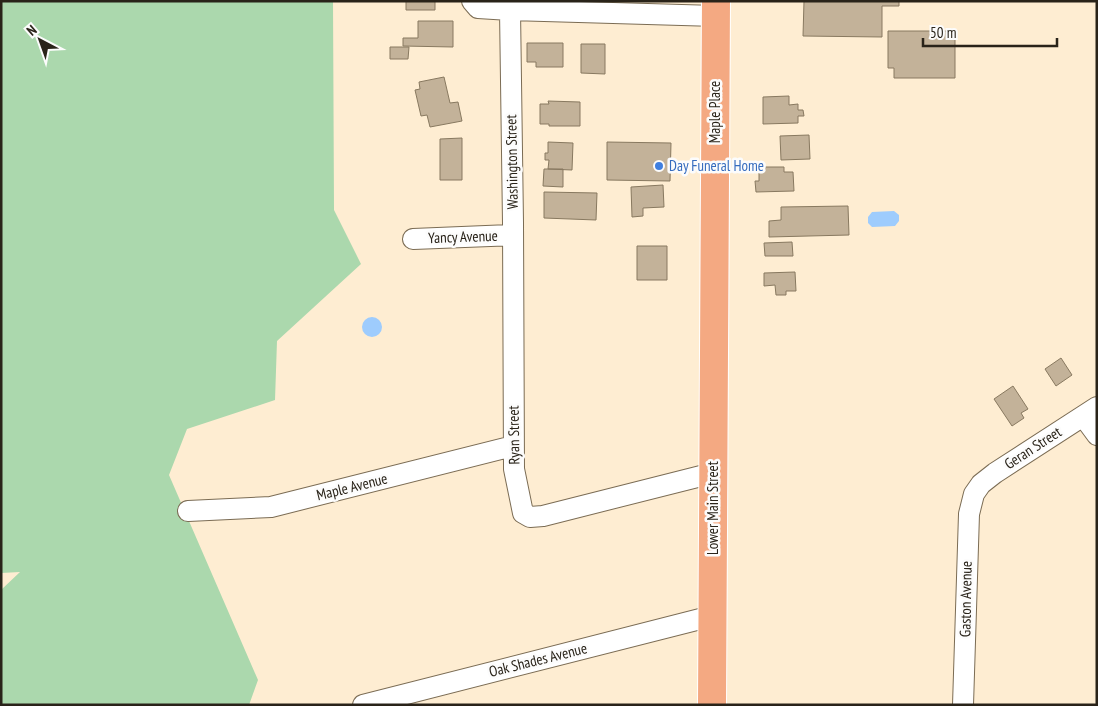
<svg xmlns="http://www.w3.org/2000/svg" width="1098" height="706" viewBox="0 0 1098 706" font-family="'PT Sans Narrow',sans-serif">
<rect width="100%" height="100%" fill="#feedd2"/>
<path fill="#abd8ad" d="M1 1H333L334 210 361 264 277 341 275 400 187 429 169 475 258 680 249 705H1V590L20 572 1 573Z"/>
<path fill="#9eccfd" d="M894 211 899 215V221L895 226 872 227 868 223V217L872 212Z
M362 327a10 10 0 1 1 20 0a10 10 0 1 1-20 0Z"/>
<path fill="#c3b299" stroke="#887960" d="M406 1H435V10H406Z
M804 1H899V6H882V37L803 36Z
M418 21H453V47L403 46V38H418Z
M888 31H955V78H894V68H888Z
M527 43H563V67H536V62H527Z
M581 44H605V74L581 73Z
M390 47H409L408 59H390Z
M444 77 450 103 458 102 462 121 430 127 427 115 421 116 415 90 420 89 419 82Z
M789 96V105L798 104V110H803L804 116H798V123L763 124V97Z
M548 101 580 102V126H549V124H540V104H549Z
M809 135 810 159 781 160 780 136Z
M462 138V180H440V139Z
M548 142 573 143 572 170 548 169 549 160H545V153H548Z
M607 142 671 143 670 181 607 180Z
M759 167H784V172H793L794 191 756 192 755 181H759Z
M544 169H563V187L543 186Z
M663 185 664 207 643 208V216L632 217 631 187Z
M544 192 597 193 596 220 544 218Z
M848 206 849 235 769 237V221L781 220V207Z
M792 242 793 256H765L764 243Z
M637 246H667V280H637Z
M795 272 796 291H786V295H776L775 285 764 286V273Z
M1061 358 1072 375 1056 386 1045 369Z
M1013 386 1028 409 1021 413 1024 418 1012 426 994 399Z"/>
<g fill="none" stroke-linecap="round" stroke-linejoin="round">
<defs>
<path id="street" d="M472 1 478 8 510 10 716 16
M510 10 513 223 514 469 523 513 530 517 543 516 713 473
M413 239 513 235
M1083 416 1097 435
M188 511 271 507 513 446
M363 705 712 616
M963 705 969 514 974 494 981 484 995 473 1097 407"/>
<path id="primary" d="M712 705 716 1"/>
</defs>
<use href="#street" stroke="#7b6c54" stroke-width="22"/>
<use href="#primary" stroke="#fff" stroke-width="30"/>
<use href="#street" stroke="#fff" stroke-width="20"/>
<use href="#primary" stroke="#f4a982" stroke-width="28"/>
</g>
<circle fill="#3f7fe0" stroke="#fcfcfc" stroke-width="2" cx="659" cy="166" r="5"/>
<g text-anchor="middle" stroke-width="5" stroke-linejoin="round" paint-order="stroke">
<g font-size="15" fill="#292319" stroke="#fcfcfc">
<text transform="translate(715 112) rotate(-90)" y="5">Maple Place</text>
<text transform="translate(512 162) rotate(-91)" y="5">Washington Street</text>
<text transform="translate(463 237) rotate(-2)" y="5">Yancy Avenue</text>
<text transform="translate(514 435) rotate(-91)" y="5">Ryan Street</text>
<text transform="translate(1033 448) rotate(-33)" y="5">Geran Street</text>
<text transform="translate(352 487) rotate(-14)" y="5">Maple Avenue</text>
<text transform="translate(713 508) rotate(-90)" y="5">Lower Main Street</text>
<text transform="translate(966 599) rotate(-89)" y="5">Gaston Avenue</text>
<text transform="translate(538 660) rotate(-14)" y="5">Oak Shades Avenue</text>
</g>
<g font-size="15" fill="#366cbe" stroke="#fcfcfc" text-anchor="start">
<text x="669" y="171">Day Funeral Home</text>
</g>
</g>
<rect width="1098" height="706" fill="none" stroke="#292319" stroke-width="5"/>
<g transform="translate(40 40) rotate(319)" stroke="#fcfcfc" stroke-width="4" paint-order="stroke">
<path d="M0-4L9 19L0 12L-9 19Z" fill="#292319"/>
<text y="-8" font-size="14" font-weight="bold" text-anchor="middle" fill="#292319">N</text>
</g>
<path d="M923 38v8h134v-8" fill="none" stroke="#292319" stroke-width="2.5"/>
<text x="930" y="38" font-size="15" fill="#292319" stroke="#fcfcfc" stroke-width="4" paint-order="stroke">50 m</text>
</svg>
